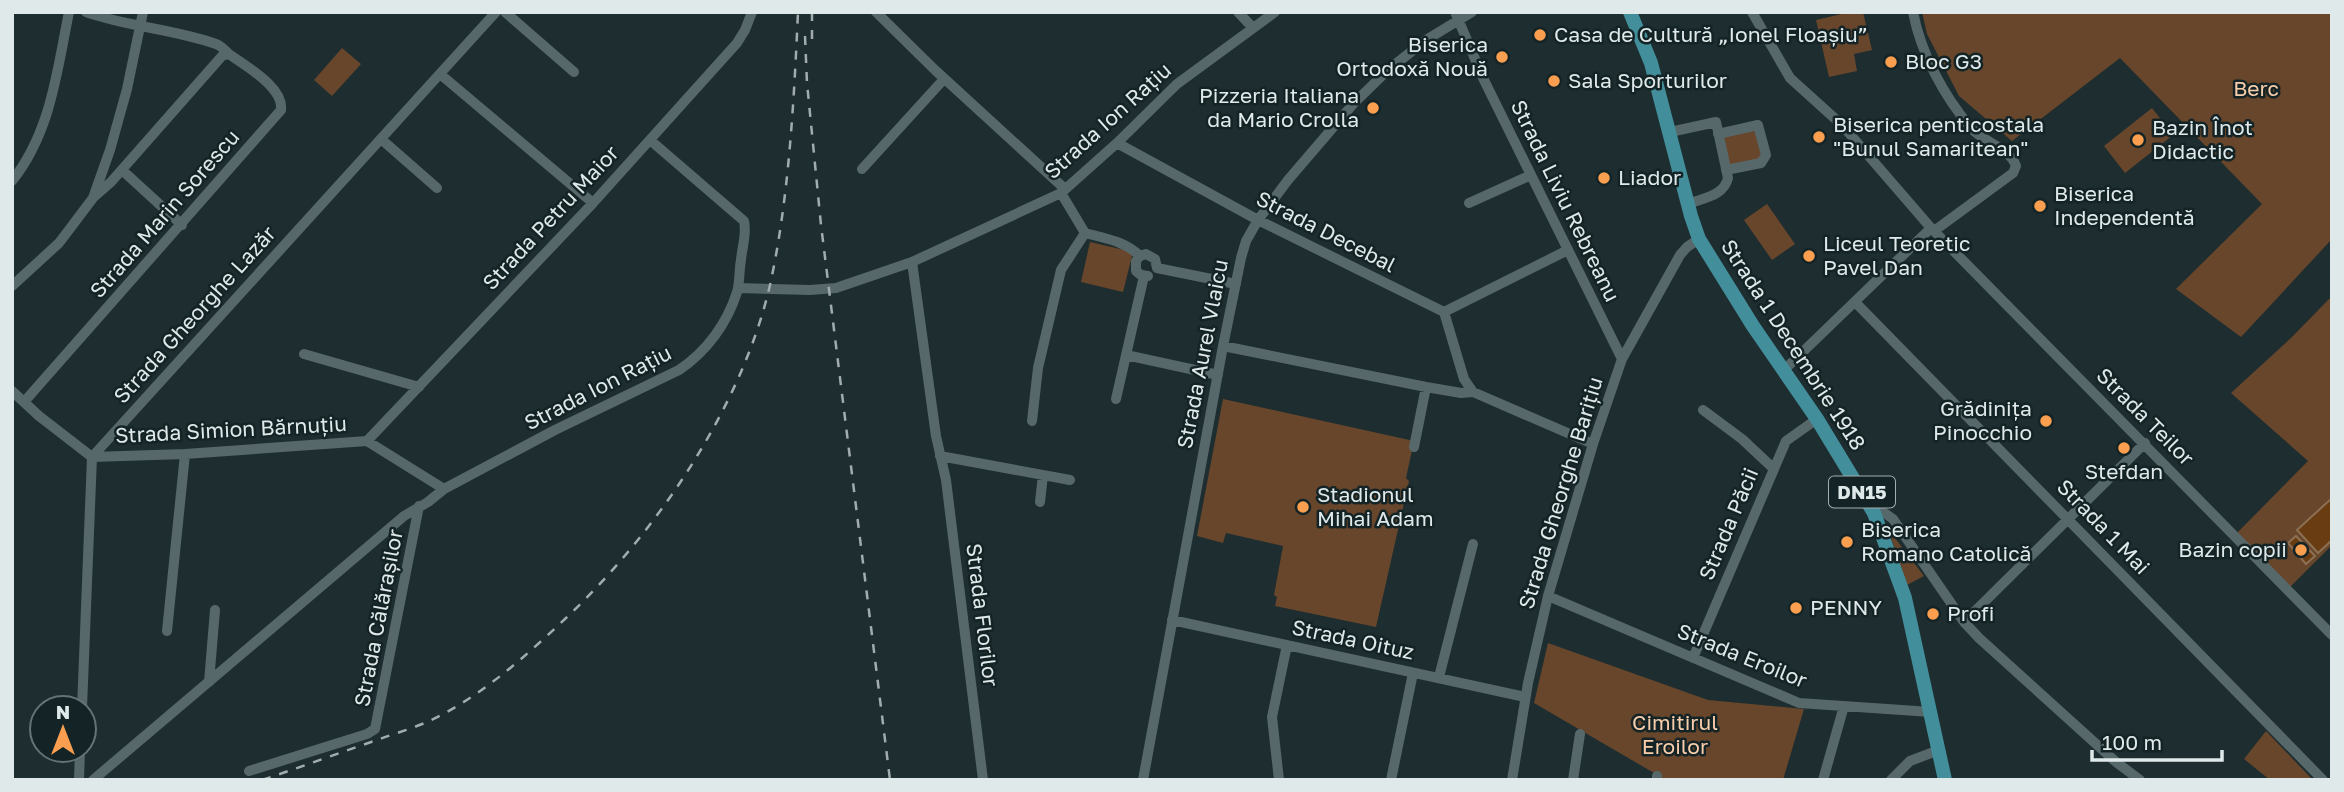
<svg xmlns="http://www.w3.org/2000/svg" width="2344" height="792" viewBox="0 0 2344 792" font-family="'Golos Text',sans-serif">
<rect width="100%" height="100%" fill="#1e2d30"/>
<path fill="#68462b" d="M1850 12H1863L1872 50 1854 54 1857 71 1829 77 1816 20Z
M1922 12H2332V239L2241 337 2176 289 2262 204 2120 58 2012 141 1959 96 1927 34Z
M342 48 361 64 332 96 314 80Z
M2152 108 2173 135 2125 173 2104 146Z
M1756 128 1763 159 1728 166 1722 135Z
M1767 204 1795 244 1772 260 1744 220Z
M1090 242 1133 252 1123 292 1081 282Z
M2332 296V545L2290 587 2237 533 2308 461 2231 393 2292 337Z
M1223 399 1414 441 1406 478 1409 481 1376 627 1275 606 1277 597 1274 595 1283 546 1226 533 1223 543 1197 536Z
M1888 529 1924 576 1907 585Z
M1548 643 1708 700 1804 709 1783 780H1666L1534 703Z
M2266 731 2313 780H2270L2244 759Z"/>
<path fill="#693c12" stroke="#8c7053" stroke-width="2" d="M2332 498V540L2318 553 2297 530Z
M2296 536 2315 556 2306 564 2288 543Z"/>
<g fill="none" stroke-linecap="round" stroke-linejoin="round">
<path stroke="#57686b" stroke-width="10" d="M505 12 574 72
M876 12 935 70 1065 189
M1238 12 1253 28
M1455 12 1484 80 1622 359
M1752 12 1790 78 1842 125 1931 228 1784 370
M1913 12C1921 54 1944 96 1971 128 1983 142 2010 148 2016 166L2013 173 1934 231
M440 74 593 203
M1670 132 1716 122 1728 178C1724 196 1703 198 1688 204
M1718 134 1758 125 1766 155 1761 163 1726 170
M381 139 437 188
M1117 143 1258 220 1444 312 1464 379 1473 392
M862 169 944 79
M122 170 182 225
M12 181C51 132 57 71 69 12
M1061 193 1085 233C1104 238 1125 241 1140 256L1146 254 1155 259 1157 268
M95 196 111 182 222 56 229 54
M1469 203 1531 175
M1931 228 2332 635
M1140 256 1136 261V271L1141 275 1148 276
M912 262 936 436 946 480 983 780
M1157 268 1236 284
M12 286 59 243 93 198 110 150 127 89 143 12
M738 288 810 290 836 288 912 262 1061 193 1117 143 1177 84 1275 12
M1855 302 2323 780
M1444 312 1568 250
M1223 346 1426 387 1461 393 1473 392 1593 444
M304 354 419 387
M1126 355 1218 375
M12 391 39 416 92 457 185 454 367 441 444 489
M1116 399 1144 276
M24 402 281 110C284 87 245 66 229 54 224 50 222 46 216 44 174 29 128 27 86 12
M1703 410 1742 439 1774 469
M1032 421 1038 368 1061 270 1085 233
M367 441 593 203 737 43 745 30 752 12
M1414 447 1426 387
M940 456 1070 480
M1040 502 1043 475
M1874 513 1883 512 1893 519 1964 622 1979 638 2116 762 2140 780
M1548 596 1799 703 1931 712
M1172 620 1525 697
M1964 622 2145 443
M167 631 185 454
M1693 658 1786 441 1817 419
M1439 677 1473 544
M209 682 215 610
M82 708 92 457 496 12
M249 771 367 734 375 729 419 506
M79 780 80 750
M93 780 404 516 428 502 444 489 555 430 679 370C706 352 727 324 737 292 740 282 739 270 741 260 742 247 747 234 744 221L650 140
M1143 780 1223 346 1241 258 1246 241 1258 220 1288 180 1354 103 1388 70 1426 40 1472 12
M1279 780 1272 717 1287 645
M1391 780 1413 673
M1512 780 1528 683 1548 596 1593 444 1622 359 1680 255 1687 247 1699 239
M1573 780 1580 734
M1657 780V776
M1823 780 1844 706
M1891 780 1910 761 1939 750"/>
<path stroke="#438e9b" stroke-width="14" d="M1630 12 1651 63 1691 216 1699 239 1753 326 1817 419 1874 513 1905 598 1945 780"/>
<path stroke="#a0acae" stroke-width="2.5" stroke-dasharray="9 9" stroke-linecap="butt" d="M812 12V46
M805 36 807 83 821 225 890 780
M262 780C301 767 339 753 377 740 393 734 411 729 427 722 478 699 525 657 566 618 656 533 742 407 770 285 789 199 794 100 798 12"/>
</g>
<g fill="#fa9f4f" stroke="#142426" stroke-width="2.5">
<circle cx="1540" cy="35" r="7"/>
<circle cx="1502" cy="57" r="7"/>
<circle cx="1891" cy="62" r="7"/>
<circle cx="1554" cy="81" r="7"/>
<circle cx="1373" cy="108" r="7"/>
<circle cx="1819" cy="137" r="7"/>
<circle cx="2138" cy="140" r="7"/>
<circle cx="1604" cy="178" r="7"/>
<circle cx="2040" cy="206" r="7"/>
<circle cx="1809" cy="256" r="7"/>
<circle cx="2046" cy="421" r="7"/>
<circle cx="2124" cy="448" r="7"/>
<circle cx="1303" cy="507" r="7"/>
<circle cx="1847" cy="542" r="7"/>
<circle cx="2301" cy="550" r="7"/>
<circle cx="1796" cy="608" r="7"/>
<circle cx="1933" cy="614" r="7"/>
</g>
<g text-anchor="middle" stroke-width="5" stroke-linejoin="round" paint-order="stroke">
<rect fill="#142426" stroke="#a2aeaf" stroke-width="2" x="1829" y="476.5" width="66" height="31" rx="5"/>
<g font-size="19" font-weight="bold" fill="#dfe9ea">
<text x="1862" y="499">DN15</text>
</g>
<g font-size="21" fill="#dfe9ea" stroke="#142426" text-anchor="start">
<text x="1554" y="42">Casa de Cultură „Ionel Floașiu”</text>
<text x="1488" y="52" text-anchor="end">Biserica<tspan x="1488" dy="24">Ortodoxă Nouă</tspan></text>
<text x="1905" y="69">Bloc G3</text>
<text x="1568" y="88">Sala Sporturilor</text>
<text x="1359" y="103" text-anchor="end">Pizzeria Italiana<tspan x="1359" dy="24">da Mario Crolla</tspan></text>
<text x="1833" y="132">Biserica penticostala<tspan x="1833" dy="24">"Bunul Samaritean"</tspan></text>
<text x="2152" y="135">Bazin Înot<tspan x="2152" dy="24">Didactic</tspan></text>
<text x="1618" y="185">Liador</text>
<text x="2054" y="201">Biserica<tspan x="2054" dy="24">Independentă</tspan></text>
<text x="1823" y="251">Liceul Teoretic<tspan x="1823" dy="24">Pavel Dan</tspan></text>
<text x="2032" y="416" text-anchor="end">Grădinița<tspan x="2032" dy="24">Pinocchio</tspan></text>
<text x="2124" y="479" text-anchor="middle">Stefdan</text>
<text x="1317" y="502">Stadionul<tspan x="1317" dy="24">Mihai Adam</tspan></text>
<text x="1861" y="537">Biserica<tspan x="1861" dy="24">Romano Catolică</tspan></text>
<text x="2287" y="557" text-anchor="end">Bazin copii</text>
<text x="1810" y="615">PENNY</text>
<text x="1947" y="621">Profi</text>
</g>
<g font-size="21" fill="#f9cdaa" stroke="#142426">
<text x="2256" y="96">Berc</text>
<text x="1675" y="730">Cimitirul<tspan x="1675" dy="24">Eroilor</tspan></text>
</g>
<g font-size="21" fill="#dfe9ea" stroke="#142426">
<text transform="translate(1108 121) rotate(-42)" y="7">Strada Ion Rațiu</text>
<text transform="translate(1565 201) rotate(64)" y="7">Strada Liviu Rebreanu</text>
<text transform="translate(165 214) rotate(-49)" y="7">Strada Marin Sorescu</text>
<text transform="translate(551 218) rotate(-47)" y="7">Strada Petru Maior</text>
<text transform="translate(1326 232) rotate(27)" y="7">Strada Decebal</text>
<text transform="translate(195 315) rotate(-48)" y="7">Strada Gheorghe Lazăr</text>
<text transform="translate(1793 345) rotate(57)" y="7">Strada 1 Decembrie 1918</text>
<text transform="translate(1203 354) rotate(-79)" y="7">Strada Aurel Vlaicu</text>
<text transform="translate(598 388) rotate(-27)" y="7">Strada Ion Rațiu</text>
<text transform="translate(2145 417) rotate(45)" y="7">Strada Teilor</text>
<text transform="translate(231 430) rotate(-3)" y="7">Strada Simion Bărnuțiu</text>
<text transform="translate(1561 493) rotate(-73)" y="7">Strada Gheorghe Barițiu</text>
<text transform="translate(1729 524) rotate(-67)" y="7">Strada Păcii</text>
<text transform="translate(2103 527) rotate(46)" y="7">Strada 1 Mai</text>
<text transform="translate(982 615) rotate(83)" y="7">Strada Florilor</text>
<text transform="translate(379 618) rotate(-79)" y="7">Strada Călărașilor</text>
<text transform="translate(1353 640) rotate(12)" y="7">Strada Oituz</text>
<text transform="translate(1742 656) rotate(22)" y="7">Strada Eroilor</text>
</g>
</g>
<rect width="2344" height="792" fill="none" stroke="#dfe9ea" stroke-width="28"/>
<g transform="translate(63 729)"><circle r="33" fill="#142426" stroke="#657374" stroke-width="2"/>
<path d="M0-5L12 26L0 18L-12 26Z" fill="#fa9f4f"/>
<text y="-10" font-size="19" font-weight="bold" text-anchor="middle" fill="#dfe9ea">N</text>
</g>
<path d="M2092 750v10h130v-10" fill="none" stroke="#dfe9ea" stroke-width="3.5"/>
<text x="2102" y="750" font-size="21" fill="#dfe9ea" stroke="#142426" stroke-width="5" paint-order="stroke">100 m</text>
</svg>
